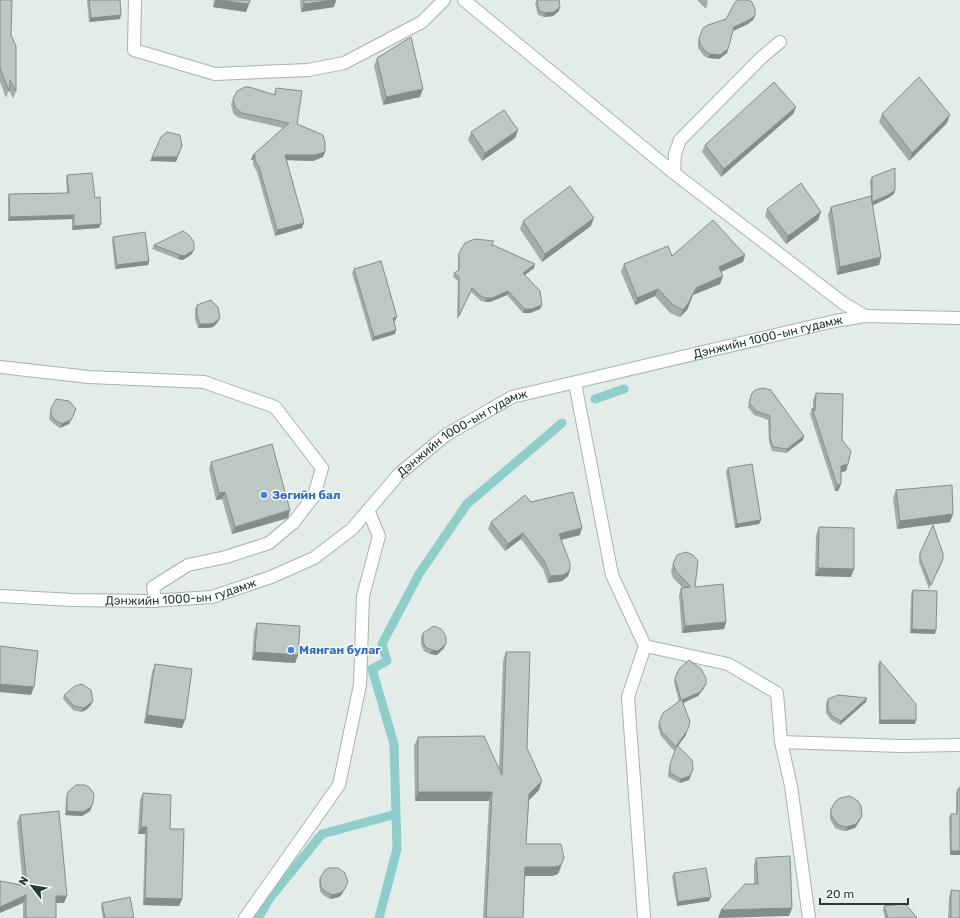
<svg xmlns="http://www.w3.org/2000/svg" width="960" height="918" viewBox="0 0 960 918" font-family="Rubik,sans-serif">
<rect width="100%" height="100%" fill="#e3ece6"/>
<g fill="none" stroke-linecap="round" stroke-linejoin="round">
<path stroke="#8fcdcb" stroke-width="9" d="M595 399 624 389
M258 918 270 898 322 834 396 814
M379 918 397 849 394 744 372 669 387 661 382 644 419 574 467 504 562 423"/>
<defs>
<path id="minor" d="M135 0 134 50 215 74 308 70 344 63 422 22 444 0
M464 0 674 173 843 303 865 316
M674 173 675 154 680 140 762 57 780 42
M0 367 89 377 204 382 275 407 322 468 314 496 293 523 269 543 226 557 188 565 153 587 155 601
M575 383 612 575 645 646 728 664 777 693 781 742 791 786 809 918
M781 742 901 746 960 745
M245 918 339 785 360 685 363 596 379 536 368 510
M644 918 628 697 645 646"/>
<g id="secondary">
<path id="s1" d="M0 596 73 600 149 601 212 597 271 577 314 558 352 529 399 474 446 435 512 397 835 321 865 316 960 318"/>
</g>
</defs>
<use href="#minor" stroke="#a6b4ac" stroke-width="14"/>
<use href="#secondary" stroke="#a2b7ac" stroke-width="14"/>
<use href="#minor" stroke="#fff" stroke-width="12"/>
<use href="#secondary" stroke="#fff" stroke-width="12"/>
</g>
<path fill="#a2ada7" d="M0 0 11 35 16 91 13 99 9 90 6 98 0 82Z
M87 0H120V19L89 22Z
M214 0H250L246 12 213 7Z
M300 0H336L334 7 301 12Z
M537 0H559V11L553 16 544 17 538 15 535 3Z
M697 0H707L708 2 706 9Z
M755 16 753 20 748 24 733 31 727 53 719 59 708 58 704 56 698 48V42L703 28 726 19Z
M377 58 420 97 383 105 374 66Z
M276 88 297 124 325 152 323 157 313 161 287 160 302 228 275 236 257 172 253 165V160H251L253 155 283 128 240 118 236 116 233 113 231 104 237 91 274 95Z
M796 107 793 114 721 177 702 152 705 145Z
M882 114 947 123 909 161 879 122Z
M518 130 515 138 482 161 468 140 471 132Z
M67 175 95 198 99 228 72 230V219L8 221V198L9 194 67 193 66 179Z
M872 177 895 190 894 194 888 198 872 206 881 257 879 265 837 275 828 215 831 207 871 196 870 181Z
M767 209 821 212 818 220 786 244 765 216Z
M523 221 591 226 542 262 520 229Z
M113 237 149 261 148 265 115 269 112 241Z
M154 245 192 254 183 260 178 259 152 249Z
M492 246 534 268 525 275 540 309 530 313H523L507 295 490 302H485L481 301 471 292 457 320 458 281 453 277 454 273 458 271V257L459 253Z
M745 255 743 262 721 272 723 276 720 284 693 295 687 310 680 317 670 313 655 296 635 305 621 272 624 264 672 256Z
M354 269 395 321H394L396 330 395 334 372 341 352 273Z
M197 305 218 322 213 327 208 328H198L195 319V309Z
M752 393 803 440 786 453 772 451 769 442 768 420 754 415 748 407Z
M816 393 842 440 846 471 841 472V484L838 491H835L810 414 812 408 813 409V400Z
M51 408 75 413 69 424 60 428 54 424 49 419 50 412Z
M211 462 290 510 288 518 232 534 222 499 216 500 209 469Z
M728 468 761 520 759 524 735 528 726 472Z
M896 490 953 514 950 522 897 529 893 498Z
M531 502 580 535 561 540 570 570 568 576 562 581 548 583 543 569 521 539 505 551 488 529 491 522Z
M819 527 851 577 815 576 816 535Z
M920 553 942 563 929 589 919 562V557Z
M673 564 695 587 726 622 724 629 682 633 679 596 681 588H683L673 578 671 571Z
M913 590 935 634 910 633 911 594Z
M257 623 298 655 295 663 252 660 254 631Z
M423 633 444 648 437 655 430 654 424 651 421 645V637Z
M506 652 527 748 539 790 529 800 526 844 561 867 558 874 552 876H525L523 918H483L489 801H415L414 746 418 737 499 769 503 661Z
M880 661 915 724H879L878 665Z
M155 664 182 728 144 723 152 672Z
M675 678 704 688 698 696 683 703 686 735 678 746 692 773 689 780 680 783 668 777 669 768 676 749 674 751 661 736 658 727 663 713 679 702 674 682Z
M64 695 91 705 86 710 81 712 73 710 63 699Z
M828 699 866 702 840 725 831 720 826 713V703Z
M958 789 960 855H950L949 818 951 814H956V793Z
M69 791 92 807 90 811 82 816 65 815 66 799Z
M143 793 182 899 179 906 143 905 145 834H138L140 800Z
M831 809 860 820 855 828 845 831 840 830 835 828 830 819V813Z
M20 815 64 903H56V918H23V886L17 822Z
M756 858 792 908 789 916 754 884V865Z
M674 873 711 897 709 901 677 906 672 877Z
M320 878 348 882 342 894 339 897 330 899 323 895 320 891 319 882Z
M951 890 960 918H948L949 898Z
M102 903 134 918H103L101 907Z
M884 906 917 918H885L883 910Z"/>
<path fill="#848d88" d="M216 0H219L249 4 246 12 213 7Z
M334 0H336L334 7 301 12 304 4Z
M560 7 559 11 553 16 544 17 546 13Z
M121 15 120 19 89 22 91 18Z
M755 16 753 20 748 24 733 31 734 27Z
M728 49 727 53 719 59 708 58 710 54Z
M423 89 420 97 383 105 386 97Z
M796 107 793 114 721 177 724 169Z
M950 115 947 123 909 161 912 153Z
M518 130 515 138 482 161 485 153Z
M182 146 176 162 150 161 152 157Z
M325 152 323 157 313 161 283 160 285 155Z
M253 155H255L253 160H251Z
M895 190 894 194 888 198 871 206 872 202Z
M821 212 818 220 786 244 788 236Z
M74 215 72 219 8 221 10 217Z
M594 218 591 226 542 262 545 254Z
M304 223 302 228 275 236 277 230Z
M101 224 99 228 72 230 74 226Z
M194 250 192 254 183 260 178 259 180 255Z
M745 255 743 262 716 274 719 267Z
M881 257 879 265 837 275 840 267Z
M149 261 148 265 115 269 117 265Z
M535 264 534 268 522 277 523 273Z
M723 276 720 284 693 295 687 310 680 317 683 310 696 288Z
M658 289 655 296 635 305 637 298Z
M508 291 507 295 490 302H485L487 298Z
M542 305 540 309 530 313H523L525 309Z
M397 317 395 321 391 322 393 318Z
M220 318 218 322 213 327 208 328H198L200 324Z
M396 330 395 334 372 341 374 337Z
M76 409 69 424 60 428 62 424Z
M804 436 803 440 786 453 787 449Z
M848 464 846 471 839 473 841 466Z
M841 484 838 491H835L837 485Z
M225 492 222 499 216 500 219 493Z
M290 510 288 518 232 534 235 527Z
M953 514 950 522 897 529 900 521Z
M761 520 759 524 735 528 737 524Z
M582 528 580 535 556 541 559 534Z
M523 533 521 539 505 551 508 544Z
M818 568 854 569 851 577 815 576Z
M570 570 568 576 562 581 548 583 550 576Z
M726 622 724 629 682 633 685 626Z
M912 629 936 630 935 634 910 633Z
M446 644 444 648 437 655 430 654 432 650Z
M255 652 298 655 295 663 252 660Z
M0 684 34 687 31 695 0 692Z
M706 684 704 688 698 696 681 704 682 700Z
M867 698 866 702 840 725 841 721Z
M93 701 91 705 86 710 81 712 83 708Z
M147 715 185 720 182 728 144 723Z
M880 720H916L915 724H879Z
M687 731 686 735 676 749 677 745Z
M693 769 689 780 680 783 681 779Z
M542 781 539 790 526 803 529 794Z
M418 792H492L489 801H415Z
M93 803 90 811 82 816 65 815 67 811Z
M862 816 860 820 855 828 845 831 847 827Z
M141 827H147L145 834H138Z
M951 851H960V855H950Z
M564 858 558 874 552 876H522L525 867Z
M348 882 342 894 339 897 330 899 332 895Z
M26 895 23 903 0 913V907Z
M56 896H67L64 903H54Z
M711 897 709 901 677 906 678 902Z
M145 898 182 899 179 906 143 905Z
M792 908 789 916 718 918 721 910Z"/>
<path fill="#bcc9c2" stroke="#848d88" d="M0 0H12L11 35 16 46V91L10 80 9 91 0 68Z
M89 0H120L121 15 91 18Z
M219 0H250L249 4Z
M304 0H334L304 4Z
M537 0H559L560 7 554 12 546 13 539 11Z
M737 0H748L752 2 755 9V16L749 20 734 27 728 49 720 55 710 54 706 52 700 44 699 38 703 28 708 25 726 19 734 4Z
M411 37 423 89 386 97 377 58Z
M919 77 950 115 912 153 882 114Z
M774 82 796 107 724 169 705 145Z
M245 87H249L275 95 276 88 302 91 297 124 323 135 325 142V152L315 155H285L304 223 277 230 259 167 255 160V155H253L289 123 242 113 238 110 235 107 233 99 237 91Z
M504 110 518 130 485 153 471 132Z
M167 132 180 135 182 146 177 157H152L161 137Z
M895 168V190L890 194 872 202V177Z
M92 173 95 198 100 197 101 224 74 226V215L10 217 9 194 69 193 67 175Z
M801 183 821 212 788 236 767 209Z
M570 186 594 218 545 254 523 221Z
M871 196 881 257 840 267 831 207Z
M713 220 745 255 719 267 723 276 696 288 689 302 683 310 673 305 658 289 637 298 624 264 668 246 672 256Z
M183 231 189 235 194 242V250L184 256 180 255 154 245Z
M145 232 149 261 117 265 113 237Z
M475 239 494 241 491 246 493 245 535 264 523 273 540 291 542 305 532 309H525L508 291 492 298H487L482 297 472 288 459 316V277L454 273 459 270V253L465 243Z
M381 261 397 317 393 318 396 330 374 337 354 269Z
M211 300 218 307 220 318 214 323 210 324H200L197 315V305Z
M763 388 770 390V389L804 436 787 449 773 447 770 438V416L756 411 749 403 752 393 755 390Z
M816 393 843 394 842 440 851 451 848 464 841 466V484L837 485 812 408 815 411Z
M56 399 69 401 76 409 71 420 62 424 55 420 51 415V408Z
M272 444 290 510 235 527 225 492 219 493 211 462Z
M752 464 761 520 737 524 728 468Z
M952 485 953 514 900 521 896 490Z
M573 492 582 528 559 534 570 563V570L564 575 550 576 545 562 523 533 508 544 491 522 525 495 531 502Z
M933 525 943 554V559L931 585 920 558V553Z
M819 527 854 528V569L818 568Z
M686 552 693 555 698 561 695 587 723 584 726 622 685 626 681 588 691 587 676 571 673 564 677 555Z
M913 590 937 591 936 630 912 629Z
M257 623 300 626 298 655 255 652Z
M434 626 441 629 444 633 446 637V644L438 651 432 650 425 647 423 641V633Z
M0 646 38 651 34 687 0 684Z
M506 652H530L527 748 542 781 529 794 526 844H561L564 858 561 865 555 867H525L523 918H486L492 792H418V737L484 736 502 775Z
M689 660 701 669 706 678V684L700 692 682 700 690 722 689 726 687 731 677 745 692 760 693 769 690 776 681 779 670 773V764L677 745 676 747 662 732 659 723 663 713 681 700 675 678 679 669Z
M880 661 916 704V720H880Z
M155 664 192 669 185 720 147 715Z
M82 684 91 690 93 701 87 706 83 708 74 706 64 695 75 686Z
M838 695 867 698 841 721 832 716 828 709V699Z
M76 785H85L89 787 94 794 93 803 91 807 83 812 67 811V795L69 791Z
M960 787V851H951V814H957L958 789Z
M143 793 171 795 170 829H184L182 899 145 898 147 827H141Z
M850 796 858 801 861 806 862 816 856 824 847 827 841 826 837 824 831 815V809L836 801 840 798Z
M59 811 67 896H56V918H26V895L0 907V881L27 886 20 815Z
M790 856 792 908 721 910 745 884H758L756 858Z
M329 868H338L345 873 348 882 344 890 340 893 332 895 324 891 321 887 320 878 325 870Z
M706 868 711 897 678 902 674 873Z
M951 890 960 891V918H951Z
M130 897 134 918H105L102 903Z
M901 904 906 905 909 908 917 918H888L884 906Z"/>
<g fill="#3f7fe0" stroke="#f3f9f5" stroke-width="1.5">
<circle cx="264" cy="495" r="4"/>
<circle cx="291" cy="650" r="4"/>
</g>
<g text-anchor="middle" stroke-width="3" stroke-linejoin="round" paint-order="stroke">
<g font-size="12" fill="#243c31" stroke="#f3f9f5">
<text dy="4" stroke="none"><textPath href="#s1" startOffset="842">Дэнжийн 1000-ын гудамж</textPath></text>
<text dy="4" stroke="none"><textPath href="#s1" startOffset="518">Дэнжийн 1000-ын гудамж</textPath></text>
<text dy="4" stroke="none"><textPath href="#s1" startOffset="182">Дэнжийн 1000-ын гудамж</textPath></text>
</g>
<g font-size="12" font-weight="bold" fill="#366cbe" stroke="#f3f9f5" text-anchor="start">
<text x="272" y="499">Зөгийн бал</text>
<text x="299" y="654">Мянган булаг</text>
</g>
</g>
<g transform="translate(32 886) rotate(301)" stroke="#f3f9f5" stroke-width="3" paint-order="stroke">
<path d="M0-3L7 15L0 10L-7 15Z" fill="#243c31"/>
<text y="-6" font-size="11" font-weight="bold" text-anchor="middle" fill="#243c31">N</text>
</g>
<path d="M820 898v6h88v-6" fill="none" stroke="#243c31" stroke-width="2"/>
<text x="826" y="898" font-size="12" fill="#243c31" stroke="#f3f9f5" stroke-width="3" paint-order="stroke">20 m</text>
</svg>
